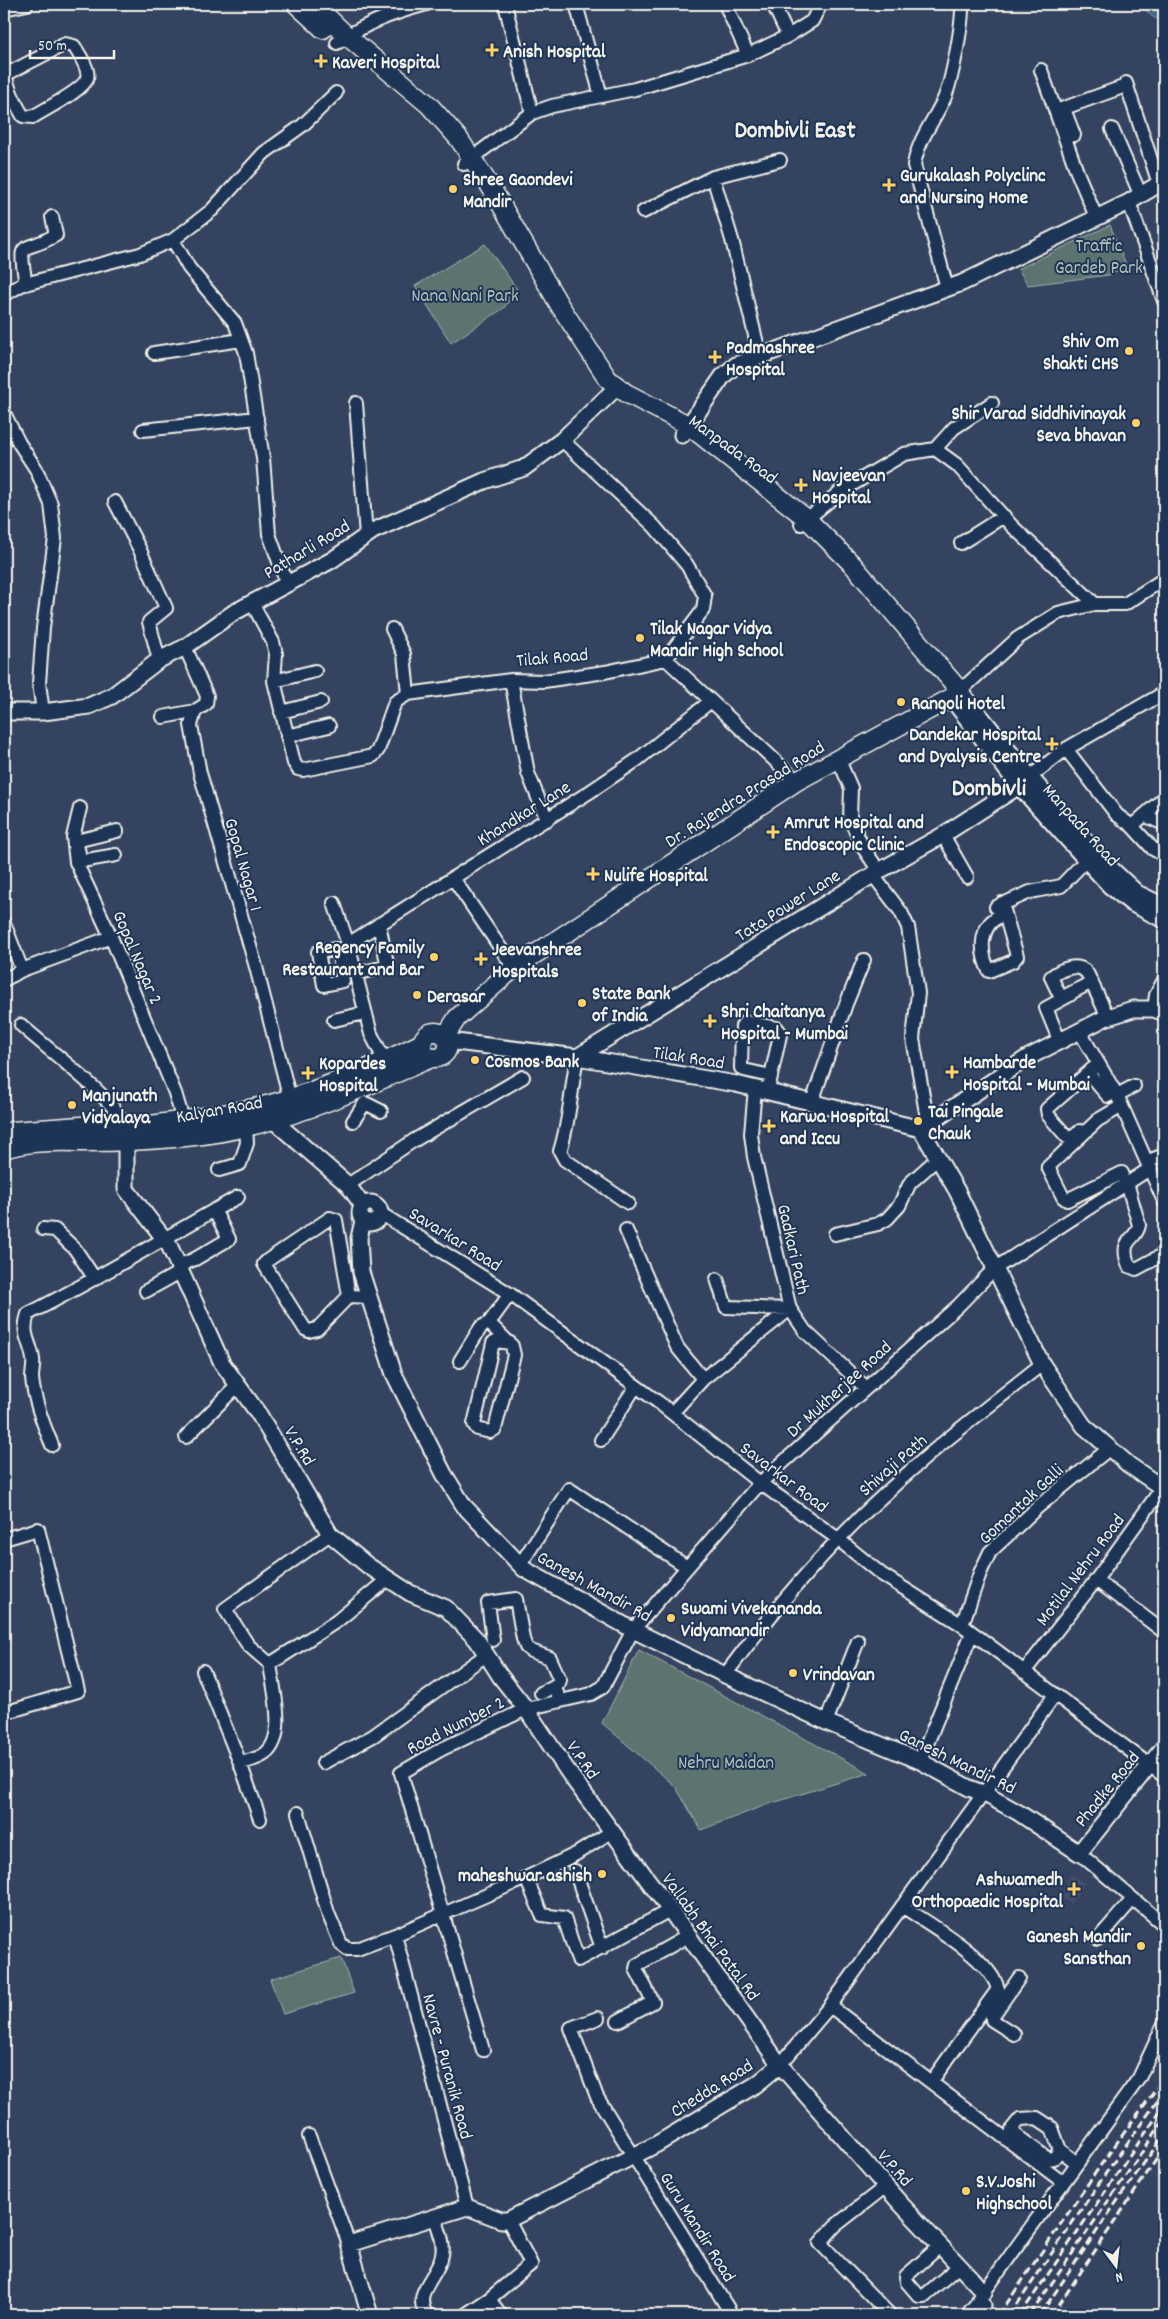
<svg xmlns="http://www.w3.org/2000/svg" width="1168" height="2319" viewBox="0 0 1168 2319" font-family="Dekko,sans-serif">
<rect width="100%" height="100%" fill="#344360"/>
<filter id="ink" filterUnits="userSpaceOnUse"><feTurbulence type="fractalNoise" baseFrequency=".02" numOctaves="2"/><feDisplacementMap in="SourceGraphic" scale="10" xChannelSelector="R" yChannelSelector="G"/><feConvolveMatrix kernelMatrix="1 2 1 2 8 2 1 2 1" color-interpolation-filters="sRGB"/></filter>
<g filter="url(#ink)">
<path fill="#444d67" d="M1071 1874 1085 1883 1071 1904 1061 1898 1068 1886 1065 1884Z"/>
<path fill="#5c736f" stroke="#a8b2ac" d="M1110 225 1127 267 1109 275 1028 285 1018 269Z
M485 244 517 289 504 308 451 343 415 286Z
M639 1650 869 1773 766 1805 701 1830 675 1786 602 1723Z
M341 1958 354 1993 283 2014 270 1979Z"/>
<path fill="#406888" stroke="#889fae" d="M1144 4H1164V19C1153 20 1147 14 1144 4Z"/>
<g fill="none" stroke-linecap="round" stroke-linejoin="round">
<defs>
<path id="minor" d="M505 4 532 113
M576 4 601 96
M725 4 748 55
M773 4 788 36
M4 9 27 4
M337 43C363 24 396 12 427 4
M4 65C6 85 13 99 23 116L33 117C45 109 84 90 87 78 90 69 78 53 74 46L65 44 5 75
M1041 70 1077 172 1096 217
M1126 83 1159 184
M1064 109 1074 135
M1056 111 1120 88
M1112 129 1141 196
M464 164 532 113 552 106 635 89 748 55 788 36 812 21 821 4
M713 177 780 160
M1129 202 1164 301
M643 212 713 177 732 240 760 356
M173 240 189 268 235 323 246 353 263 458 269 534 287 584
M26 284C17 235 23 255 56 235L52 217
M947 288 914 165C918 140 933 122 944 99 952 81 963 23 962 4
M4 295 21 285 140 254 173 240 212 210 264 153 303 125 336 93
M154 353 241 340
M356 403 366 536
M4 413 19 443 36 469 51 504 55 538 43 628 39 683 43 712
M143 430 257 418
M562 440 654 526 687 565 705 596 703 610 666 659
M935 449 954 428 992 403
M115 502 139 548 166 608 149 622 159 660
M801 524 841 491 904 454 935 449 957 465 1012 526 1095 604
M961 543 1004 516
M252 603 273 642 276 654 274 681 294 763 298 769 303 770 373 756 378 750 395 702 408 694 511 680 544 681 605 672 666 659 797 781
M392 629 404 654 408 694
M185 647 207 696 206 704 195 711 191 725 200 773 256 967 290 1099
M511 680 528 773 547 820
M274 681 315 671
M960 691 1018 638 1058 613 1095 604H1125L1164 579
M281 712 321 702
M163 717 195 711
M287 736 329 726
M1066 749 1117 815 1132 826 1164 798
M838 758 851 788 850 818 862 846 879 871
M1030 777 1066 749 1164 693
M80 808 73 837 76 862 111 937 175 1093 183 1120
M1144 815 1164 824
M1132 826 1153 849 1164 855
M943 835 967 877
M79 853 77 845 80 840 117 831
M76 862 116 855
M873 875 901 912 908 927 918 993 913 1039 928 1124
M453 878 514 968
M334 903 348 944 371 1034 385 1061
M1002 903 1017 956 1013 961 989 971C979 950 979 922 1005 914
M996 907 1030 892 1061 886 1093 853
M4 923 22 970
M348 944 588 793 637 760 711 701
M336 949 338 950 343 981 324 985 318 952Z
M355 974 385 967 387 963 379 924
M4 980 22 970 111 937
M1092 982 1063 997 1060 996 1051 977C1061 969 1078 962 1087 973L1108 1017
M1154 1009 1156 995 1164 980
M334 1020 365 1013
M21 1025C41 1044 118 1101 122 1123
M1080 1032 1117 1095 1164 1201
M1060 1042 1046 1008 1070 995
M577 1057C571 1089 570 1120 560 1151L565 1160 628 1203
M1088 1073 1108 1096
M755 1088 751 1134 754 1157 790 1309 805 1331 866 1388
M768 1090 780 1035V1032L777 1028 745 1022 742 1026 741 1068 744 1070 771 1076
M1117 1095 1134 1086
M812 1102 846 1004 864 960
M353 1121 365 1103 381 1111
M1080 1131 1073 1137H1067L1048 1115 1047 1109 1098 1064
M1148 1161 1164 1155
M219 1170 240 1164 247 1143 246 1127
M1122 1173 1067 1200 1063 1197 1048 1167 1098 1120 1122 1106
M1127 1183 1139 1225C1136 1242 1118 1238 1129 1266L1136 1269 1164 1254
M348 1185 413 1141 523 1077
M380 1213 510 1294 658 1402 760 1483 838 1539 881 1574 962 1625 1164 1776
M43 1229 55 1230 75 1249 95 1279
M626 1230 677 1347 703 1379
M835 1234 878 1224 887 1219 899 1206 910 1183 937 1159
M178 1266 195 1259 229 1239 214 1210
M717 1279 726 1307 790 1309
M146 1291 180 1272
M349 1296 336 1220 330 1218 268 1260 264 1264 305 1329 309 1331 317 1329 349 1296 369 1297
M489 1323 512 1346 514 1355 495 1429 490 1432 477 1429 474 1424 493 1343 497 1341 510 1343
M460 1361 481 1327 489 1323 510 1294
M672 1413 703 1379 790 1309
M186 1437 238 1385
M601 1440 636 1386
M52 1445C43 1424 34 1401 32 1378 32 1372 34 1365 33 1359 30 1340 21 1335 28 1314 100 1278 167 1236 238 1197
M4 1539 38 1529 78 1691 4 1713
M520 1565 569 1489 687 1567
M1096 1580 1164 1632
M962 1625 980 1573 990 1552 1039 1506 1110 1448
M493 1640 488 1603 516 1599 523 1639 526 1647 531 1651 550 1658 560 1680 559 1683 554 1686 560 1700
M270 1664 248 1645 225 1609 330 1534
M203 1671 240 1763 260 1819
M1024 1672 1096 1580 1162 1488
M725 1675C773 1610 825 1548 886 1493 935 1447 989 1406 1042 1364
M541 1693 554 1686
M826 1722 858 1641
M920 1761 972 1633
M240 1763C248 1761 259 1759 266 1753 287 1735 273 1688 270 1664L337 1621 388 1579
M323 1763 373 1736 486 1655
M298 1813 328 1913 341 1944 347 1949H357L395 1935 526 1878 576 1854 611 1832
M1079 1853 1164 1925
M575 1871 602 1948
M526 1878 542 1915 564 1918 578 1960 670 1910
M902 1906C929 1924 990 1958 998 1989L931 2082
M395 1935 467 2207
M1098 1939 1133 1899
M830 2006 1063 2182
M598 2018 571 2028 597 2097 732 2315
M618 2021 653 2002 636 1969 637 1965 688 1936
M1014 2034 992 2020V2017L1019 1978
M483 2050 401 1773 440 1750 526 1709 591 1694 603 1687 633 1630 760 1483 958 1306 994 1269 1151 1168
M780 2065 830 2006 1054 1696
M309 2136 349 2244
M1060 2150 1054 2158 1048 2159 1012 2132V2129L1020 2119 1037 2118 1052 2128 1060 2150 1077 2163
M886 2186 835 2226 820 2243 890 2315
M940 2246 906 2276 907 2282 919 2296H924L959 2266
M984 2292 1139 2078 1164 2024
M427 2315C411 2293 438 2277 442 2255 445 2242 438 2229 435 2217
M465 2315 489 2299
M501 2315 489 2299 531 2264 508 2220
M967 2315 980 2299"/>
<path id="tertiary" d="M682 435 723 376 736 365 962 283 1129 202 1164 181
M960 691 1030 777 1107 865 1137 893 1164 906
M951 698 1019 786 1110 886 1131 903 1164 920
M4 712H43L89 706 112 696 159 660 185 647 233 613 332 560 373 531 484 481 524 468 562 440 617 387
M448 1041 577 1057 736 1084 921 1129
M577 1057 879 871 943 835 1019 786
M274 1121 348 1185 363 1206
M921 1129 957 1191 1042 1364 1084 1426 1129 1465 1164 1489
M921 1129 1027 1058 1105 1018 1133 1009H1154L1164 1013
M126 1142V1189L169 1245 222 1363 260 1416 330 1534 367 1565 410 1593 446 1608 477 1640 500 1676 526 1709 571 1776 670 1910 780 2065 900 2203 984 2292 980 2299 983 2305 979 2315
M360 1213a10 10 0 1 1 20 0a10 10 0 1 1-20 0Z
M363 1221 359 1238 361 1272 394 1374 444 1474 464 1506 524 1569 633 1630 725 1675 826 1722 920 1761 969 1788 985 1794 1019 1813 1079 1853 1164 1747
M370 2315 349 2244 467 2207 501 2220H508L657 2144 757 2084 780 2065"/>
<path id="secondary" d="M296 4 323 29
M314 4 347 36 429 105 459 139 492 189 560 306 608 379 626 393 688 425 807 519 853 565 960 691 951 698 797 781 514 968 457 1018 445 1037
M422 1045a13 13 0 1 1 26 0a13 13 0 1 1-26 0Z
M4 1134 12 1131 122 1123 137 1127C188 1119 242 1114 291 1098 336 1084 379 1064 422 1043
M4 1149C30 1140 60 1142 87 1142 120 1142 153 1140 186 1137 273 1129 352 1093 431 1058"/>
</defs>
<use href="#minor" stroke="#f4f1e8" stroke-width="16"/>
<use href="#tertiary" stroke="#f4f1e8" stroke-width="19"/>
<use href="#secondary" stroke="#f4f1e8" stroke-width="21"/>
<use href="#minor" stroke="#1d3557" stroke-width="12"/>
<use href="#tertiary" stroke="#1d3557" stroke-width="15"/>
<use href="#secondary" stroke="#1d3557" stroke-width="18"/>
<path stroke="#f4f1e8" stroke-width="3" stroke-dasharray="8 4" stroke-linecap="butt" d="M999 2315 1100 2166 1164 2078
M1010 2315 1108 2170 1164 2092
M1020 2315 1164 2106
M1030 2315 1164 2120
M1040 2315 1120 2197 1164 2135
M1052 2315 1164 2148"/>
</g>
</g>
<g fill="#ffd166" stroke="#1d3557" stroke-width="2">
<path d="M489.5 42.5h5v5h5v5h-5v5h-5v-5h-5v-5h5z"/>
<path d="M318.5 53.5h5v5h5v5h-5v5h-5v-5h-5v-5h5z"/>
<path d="M886.5 177.5h5v5h5v5h-5v5h-5v-5h-5v-5h5z"/>
<circle cx="453" cy="189" r="5"/>
<circle cx="1129" cy="351" r="5"/>
<path d="M712.5 349.5h5v5h5v5h-5v5h-5v-5h-5v-5h5z"/>
<circle cx="1136" cy="423" r="5"/>
<path d="M798.5 477.5h5v5h5v5h-5v5h-5v-5h-5v-5h5z"/>
<circle cx="640" cy="638" r="5"/>
<circle cx="901" cy="702" r="5"/>
<path d="M1049.5 736.5h5v5h5v5h-5v5h-5v-5h-5v-5h5z"/>
<path d="M770.5 824.5h5v5h5v5h-5v5h-5v-5h-5v-5h5z"/>
<path d="M590.5 866.5h5v5h5v5h-5v5h-5v-5h-5v-5h5z"/>
<circle cx="434" cy="957" r="5"/>
<path d="M478.5 951.5h5v5h5v5h-5v5h-5v-5h-5v-5h5z"/>
<circle cx="417" cy="995" r="5"/>
<circle cx="582" cy="1003" r="5"/>
<path d="M707.5 1013.5h5v5h5v5h-5v5h-5v-5h-5v-5h5z"/>
<circle cx="475" cy="1060" r="5"/>
<path d="M949.5 1064.5h5v5h5v5h-5v5h-5v-5h-5v-5h5z"/>
<path d="M305.5 1065.5h5v5h5v5h-5v5h-5v-5h-5v-5h5z"/>
<circle cx="72" cy="1105" r="5"/>
<circle cx="918" cy="1121" r="5"/>
<path d="M766.5 1118.5h5v5h5v5h-5v5h-5v-5h-5v-5h5z"/>
<circle cx="671" cy="1618" r="5"/>
<circle cx="793" cy="1673" r="5"/>
<circle cx="602" cy="1874" r="5"/>
<path d="M1071.5 1881.5h5v5h5v5h-5v5h-5v-5h-5v-5h5z"/>
<circle cx="1141" cy="1946" r="5"/>
<circle cx="966" cy="2191" r="5"/>
</g>
<g text-anchor="middle" stroke-width="4" stroke-linejoin="round" paint-order="stroke">
<g font-size="19" font-weight="bold" fill="#f4f1e8" stroke="#1d3557" text-anchor="start">
<text x="503" y="57">Anish Hospital</text>
<text x="332" y="68">Kaveri Hospital</text>
<text x="900" y="181">Gurukalash Polyclinc<tspan x="900" dy="22">and Nursing Home</tspan></text>
<text x="463" y="185">Shree Gaondevi<tspan x="463" dy="22">Mandir</tspan></text>
<text x="1119" y="347" text-anchor="end">Shiv Om<tspan x="1119" dy="22">Shakti CHS</tspan></text>
<text x="726" y="353">Padmashree<tspan x="726" dy="22">Hospital</tspan></text>
<text x="1126" y="419" text-anchor="end">Shir Varad Siddhivinayak<tspan x="1126" dy="22">Seva bhavan</tspan></text>
<text x="812" y="481">Navjeevan<tspan x="812" dy="22">Hospital</tspan></text>
<text x="650" y="634">Tilak Nagar Vidya<tspan x="650" dy="22">Mandir High School</tspan></text>
<text x="911" y="709">Rangoli Hotel</text>
<text x="1041" y="740" text-anchor="end">Dandekar Hospital<tspan x="1041" dy="22">and Dyalysis Centre</tspan></text>
<text x="784" y="828">Amrut Hospital and<tspan x="784" dy="22">Endoscopic Clinic</tspan></text>
<text x="604" y="881">Nulife Hospital</text>
<text x="424" y="953" text-anchor="end">Regency Family<tspan x="424" dy="22">Restaurant and Bar</tspan></text>
<text x="492" y="955">Jeevanshree<tspan x="492" dy="22">Hospitals</tspan></text>
<text x="592" y="999">State Bank<tspan x="592" dy="22">of India</tspan></text>
<text x="427" y="1002">Derasar</text>
<text x="721" y="1017">Shri Chaitanya<tspan x="721" dy="22">Hospital - Mumbai</tspan></text>
<text x="485" y="1067">Cosmos Bank</text>
<text x="963" y="1068">Hambarde<tspan x="963" dy="22">Hospital - Mumbai</tspan></text>
<text x="319" y="1069">Kopardes<tspan x="319" dy="22">Hospital</tspan></text>
<text x="82" y="1101">Manjunath<tspan x="82" dy="22">Vidyalaya</tspan></text>
<text x="928" y="1117">Tai Pingale<tspan x="928" dy="22">Chauk</tspan></text>
<text x="780" y="1122">Karwa Hospital<tspan x="780" dy="22">and Iccu</tspan></text>
<text x="681" y="1614">Swami Vivekananda<tspan x="681" dy="22">Vidyamandir</tspan></text>
<text x="803" y="1680">Vrindavan</text>
<text x="592" y="1881" text-anchor="end">maheshwar ashish</text>
<text x="1063" y="1885" text-anchor="end">Ashwamedh<tspan x="1063" dy="22">Orthopaedic Hospital</tspan></text>
<text x="1131" y="1942" text-anchor="end">Ganesh Mandir<tspan x="1131" dy="22">Sansthan</tspan></text>
<text x="976" y="2187">S.V.Joshi<tspan x="976" dy="22">Highschool</tspan></text>
</g>
<g font-size="19" fill="#b7bfb8" stroke="#1d3557">
<text x="1099" y="251">Traffic<tspan x="1099" dy="22">Gardeb Park</tspan></text>
<text x="465" y="301">Nana Nani Park</text>
<text x="726" y="1768">Nehru Maidan</text>
</g>
<g font-size="19" fill="#f4f1e8" stroke="#1d3557">
<text transform="translate(734 448) rotate(36)" y="7">Manpada Road</text>
<text transform="translate(306 548) rotate(-31)" y="7">Patharli Road</text>
<text transform="translate(552 656) rotate(-5)" y="7">Tilak Road</text>
<text transform="translate(744 793) rotate(-32)" y="7">Dr. Rajendra Prasad Road</text>
<text transform="translate(523 812) rotate(-32)" y="7">Khandkar Lane</text>
<text transform="translate(1082 824) rotate(48)" y="7">Manpada Road</text>
<text transform="translate(245 864) rotate(74)" y="7">Gopal Nagar 1</text>
<text transform="translate(787 904) rotate(-32)" y="7">Tata Power Lane</text>
<text transform="translate(139 957) rotate(67)" y="7">Gopal Nagar 2</text>
<text transform="translate(689 1056) rotate(9)" y="7">Tilak Road</text>
<text transform="translate(219 1108) rotate(-10)" y="7">Kalyan Road</text>
<text transform="translate(456 1238) rotate(32)" y="7">Savarkar Road</text>
<text transform="translate(795 1249) rotate(77)" y="7">Gadkari Path</text>
<text transform="translate(838 1388) rotate(-42)" y="7">Dr Mukherjee Road</text>
<text transform="translate(301 1445) rotate(59)" y="7">V.P.Rd</text>
<text transform="translate(892 1464) rotate(-41)" y="7">Shivaji Path</text>
<text transform="translate(785 1476) rotate(37)" y="7">Savarkar Road</text>
<text transform="translate(1020 1503) rotate(-43)" y="7">Gomantak Galli</text>
<text transform="translate(1079 1569) rotate(-53)" y="7">Motilal Nehru Road</text>
<text transform="translate(595 1585) rotate(29)" y="7">Ganesh Mandir Rd</text>
<text transform="translate(455 1724) rotate(-27)" y="7">Road Number 2</text>
<text transform="translate(584 1759) rotate(55)" y="7">V.P.Rd</text>
<text transform="translate(958 1760) rotate(26)" y="7">Ganesh Mandir Rd</text>
<text transform="translate(1106 1788) rotate(-51)" y="7">Phadke Road</text>
<text transform="translate(712 1936) rotate(54)" y="7">Vallabh Bhai Patal Rd</text>
<text transform="translate(449 2066) rotate(75)" y="7">Navre - Puranik Road</text>
<text transform="translate(711 2087) rotate(-32)" y="7">Chedda Road</text>
<text transform="translate(896 2167) rotate(49)" y="7">V.P.Rd</text>
<text transform="translate(699 2226) rotate(58)" y="7">Guru Mandir Road</text>
</g>
<g font-size="24" font-weight="bold" fill="#f4f1e8" stroke="#1d3557">
<text x="795" y="137">Dombivli East</text>
<text x="989" y="795">Dombivli</text>
</g>
</g>
<rect width="1168" height="2319" fill="none" stroke="#1d3557" stroke-width="20"/>
<rect x="10" y="10" width="1148" height="2299" fill="none" stroke="#f4f1e8" stroke-width="2" filter="url(#ink)"/>
<g transform="translate(1116 2266) rotate(165)" stroke="#1d3557" stroke-width="4" paint-order="stroke">
<path d="M0-4L9 19L0 12L-9 19Z" fill="#f4f1e8"/>
<text y="-8" font-size="14" font-weight="bold" text-anchor="middle" fill="#f4f1e8">N</text>
</g>
<path d="M30 50v8h84v-8" fill="none" stroke="#f4f1e8" stroke-width="2.5"/>
<text x="38" y="50" font-size="15" fill="#f4f1e8" stroke="#1d3557" stroke-width="4" paint-order="stroke">50 m</text>
</svg>
